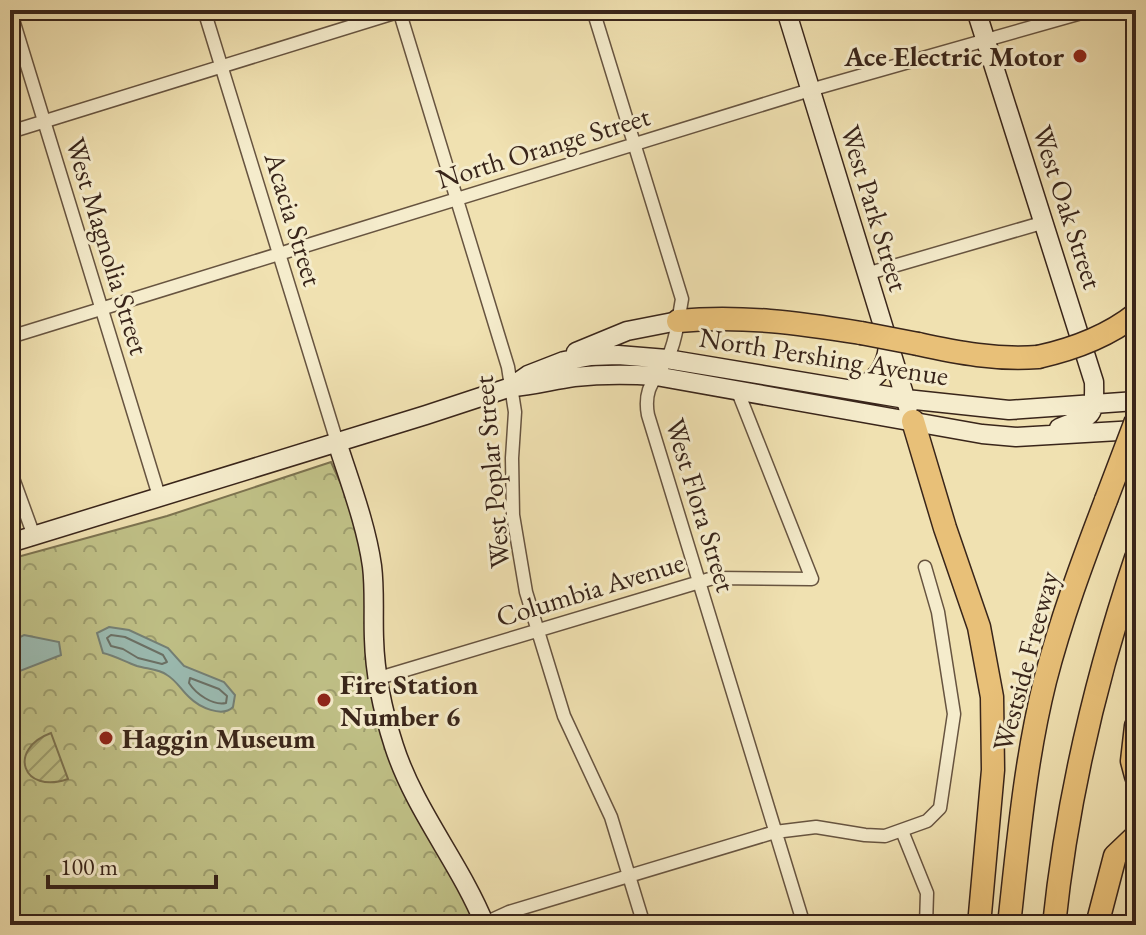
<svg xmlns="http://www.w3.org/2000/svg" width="1146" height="935" viewBox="0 0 1146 935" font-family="'EB Garamond',serif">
<defs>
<pattern id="forest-crowns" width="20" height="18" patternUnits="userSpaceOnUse" patternTransform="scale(2)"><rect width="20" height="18" fill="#c0c187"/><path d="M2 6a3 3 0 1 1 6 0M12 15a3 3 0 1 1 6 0" fill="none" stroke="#9d9d6e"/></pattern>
<pattern id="garden-furrows" width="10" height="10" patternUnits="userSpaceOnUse" patternTransform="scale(2)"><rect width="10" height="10" fill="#c0c187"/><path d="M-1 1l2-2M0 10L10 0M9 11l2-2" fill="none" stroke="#9d9d6e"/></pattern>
</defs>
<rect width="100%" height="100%" fill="#f0e1b1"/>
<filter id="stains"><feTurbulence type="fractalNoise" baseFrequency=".0025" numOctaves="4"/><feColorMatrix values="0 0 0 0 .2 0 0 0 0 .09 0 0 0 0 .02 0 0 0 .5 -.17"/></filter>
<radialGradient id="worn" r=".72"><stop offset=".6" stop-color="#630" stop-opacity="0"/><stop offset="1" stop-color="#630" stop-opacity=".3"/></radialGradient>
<path fill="url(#forest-crowns)" stroke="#7c7350" stroke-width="2" d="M331 462 354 513 363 551 377 704 482 925H10V559L167 516Z"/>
<path fill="url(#garden-furrows)" stroke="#7c7350" stroke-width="2" d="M51 733 68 779C22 795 7 749 51 733Z"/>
<path fill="#9bbcb3" stroke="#748076" stroke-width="2" d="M109 627 129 630 168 648 184 666 224 682 235 695 233 707C222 718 199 707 189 697 181 690 177 681 167 675 159 669 147 669 137 666 125 662 116 656 103 653L97 633Z
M24 635 59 642 61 655 17 672 10 680V642Z"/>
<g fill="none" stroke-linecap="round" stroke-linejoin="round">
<path stroke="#6a7066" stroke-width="2" d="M111 635 125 637 163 655 167 662 162 664 138 658 123 649 111 646 107 638Z
M190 678 219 689 227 696 226 703C213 706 196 694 189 683Z"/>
<defs>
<path id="street" d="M10 10 159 496
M204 10 337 442
M399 10 508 367 515 412 512 458 513 515 526 592 564 716 611 817 644 925
M593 10 682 299C679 315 677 334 671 350 661 376 642 383 648 415L804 925
M10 132 404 10
M866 274 1045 222
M10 337 810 90 1092 10
M10 470 34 536
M379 678 713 578 812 579 738 392
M902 831 927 893 926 925
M485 923 509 912 775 832 816 827 865 835 885 836 927 821 940 808 954 714 938 612 925 567"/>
<path id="secondary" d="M786 10 908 407
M976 10 1094 382C1095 422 1091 414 1059 428
M576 352 627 331 678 321
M511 387C533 386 552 380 574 377 602 374 628 374 656 376L982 434 1016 437 1136 430
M852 389C875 383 886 368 888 346
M337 442C350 483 366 524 372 566 375 590 373 614 374 639 375 674 383 712 394 746 415 811 460 863 485 925
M10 543 426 415 511 387 528 375 564 361 591 356 618 355 667 359 906 399 1009 410 1136 401"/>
<path id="highway" d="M678 321C741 315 799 323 861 333
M918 344C959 353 996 360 1038 357
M913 421 945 528 979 627 992 697 993 770 979 925
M1136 726 1132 761 1136 776
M1009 925C1018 844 1025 761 1045 681 1061 619 1083 560 1106 500
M1054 925C1067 800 1096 677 1136 558
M1097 925 1115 856 1136 836"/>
</defs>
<use href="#street" stroke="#675440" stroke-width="15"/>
<use href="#secondary" stroke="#39251a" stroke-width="21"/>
<use href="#highway" stroke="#39251a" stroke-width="25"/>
<use href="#street" stroke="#f5eccc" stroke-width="12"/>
<use href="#secondary" stroke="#f5eccc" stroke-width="18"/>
<use href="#highway" stroke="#e8c078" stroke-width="22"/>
<defs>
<path id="highway-bridge" d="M861 333 918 344
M1038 357C1074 349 1107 337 1136 314
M1106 500 1136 421"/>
</defs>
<use href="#highway-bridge" stroke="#39251a" stroke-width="25" stroke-linecap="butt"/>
<use href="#highway-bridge" stroke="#e8c078" stroke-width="22"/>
</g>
<g fill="#8f2418" stroke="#f5eccc" stroke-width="3">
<circle cx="1080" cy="56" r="8"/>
<circle cx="324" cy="700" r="8"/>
<circle cx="106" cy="738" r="8"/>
</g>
<g text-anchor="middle" stroke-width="6" stroke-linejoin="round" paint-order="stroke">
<g font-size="28" font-weight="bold" fill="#39251a" stroke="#f5eccc" text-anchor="start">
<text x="1064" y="66" text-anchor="end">Ace Electric Motor</text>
<text x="340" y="694">Fire Station<tspan x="340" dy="32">Number 6</tspan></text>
<text x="122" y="748">Haggin Museum</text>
</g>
<g font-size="28" fill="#39251a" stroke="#f5eccc">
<text transform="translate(543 147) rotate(-17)" y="10">North Orange Street</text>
<text transform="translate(1068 207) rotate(72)" y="10">West Oak Street</text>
<text transform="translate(875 208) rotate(73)" y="10">West Park Street</text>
<text transform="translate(294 219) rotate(73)" y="10">Acacia Street</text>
<text transform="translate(108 246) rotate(73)" y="10">West Magnolia Street</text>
<text transform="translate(824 356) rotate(9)" y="10">North Pershing Avenue</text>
<text transform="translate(491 472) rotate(-95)" y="10">West Poplar Street</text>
<text transform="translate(701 505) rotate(73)" y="10">West Flora Street</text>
<text transform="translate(590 589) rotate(-17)" y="10">Columbia Avenue</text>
<text transform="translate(1025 661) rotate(-75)" y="10">Westside Freeway</text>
</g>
</g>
<rect width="1146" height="935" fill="none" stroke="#f0e1b1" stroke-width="40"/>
<rect x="12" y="12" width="1122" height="911" fill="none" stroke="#39251a" stroke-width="4"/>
<rect x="20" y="20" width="1106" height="895" fill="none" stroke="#39251a" stroke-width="2"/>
<path d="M48 875v12h168v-12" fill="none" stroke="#39251a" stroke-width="4"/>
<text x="60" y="875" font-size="24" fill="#39251a" stroke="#f5eccc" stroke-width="6" paint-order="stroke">100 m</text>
<rect width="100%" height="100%" filter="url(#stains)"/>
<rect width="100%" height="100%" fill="url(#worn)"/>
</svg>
